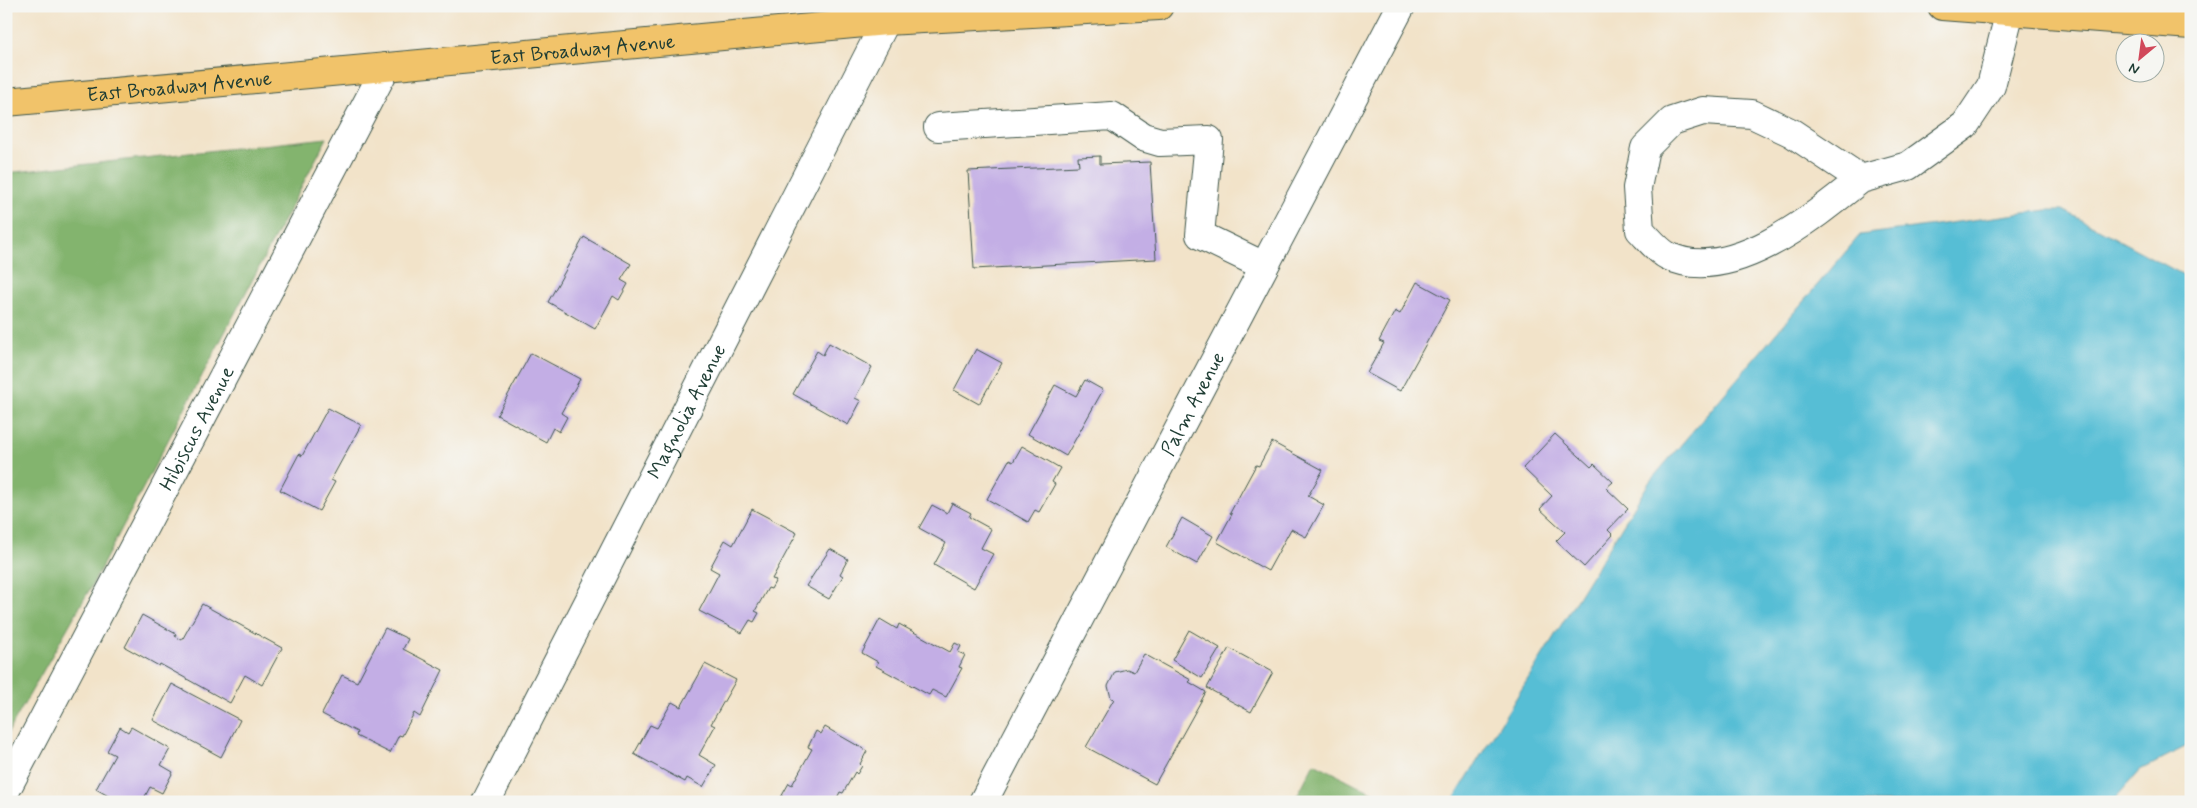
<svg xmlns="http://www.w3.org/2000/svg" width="2197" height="808" viewBox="0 0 2197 808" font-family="Mynerve,sans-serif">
<rect width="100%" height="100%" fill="#f6f6f2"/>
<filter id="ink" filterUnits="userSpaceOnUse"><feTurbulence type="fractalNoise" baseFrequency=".02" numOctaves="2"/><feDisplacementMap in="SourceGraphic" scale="10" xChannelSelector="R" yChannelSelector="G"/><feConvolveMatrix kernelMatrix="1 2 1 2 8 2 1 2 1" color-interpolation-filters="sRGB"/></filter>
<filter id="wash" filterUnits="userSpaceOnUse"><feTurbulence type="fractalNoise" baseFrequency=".0096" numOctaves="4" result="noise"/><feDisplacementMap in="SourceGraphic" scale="20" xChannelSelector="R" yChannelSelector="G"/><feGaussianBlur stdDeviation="1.12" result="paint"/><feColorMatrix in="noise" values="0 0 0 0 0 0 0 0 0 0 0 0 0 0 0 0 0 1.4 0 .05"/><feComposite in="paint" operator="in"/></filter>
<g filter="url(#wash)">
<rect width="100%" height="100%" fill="#f2e3c9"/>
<path fill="#83b46e" stroke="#517851" d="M327 138 91 587 6 736V173Z
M1314 763 1391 802H1294Z"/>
<path fill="#57bed5" stroke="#3b7e84" d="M2047 210H2063L2191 279V744L2140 770 2112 802H1452L1650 481 1860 235Z"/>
<g id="blocks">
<path fill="#c3aee5" d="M1100 156V164L1150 162 1156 259 974 269 968 171 1079 166 1078 157Z
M584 237 631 264 621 280 628 284 619 300 613 296 595 329 548 302Z
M1417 282 1450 300 1400 391 1367 373 1384 343 1379 341 1395 311 1400 314Z
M829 343 872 367 855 398 861 401 848 425 793 394 817 351 823 355Z
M976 349 1002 363 979 404 954 390Z
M531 353 580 379 561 413 567 417 559 432 553 428 546 442 497 415Z
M1085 380 1103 390 1066 456 1028 434 1055 385 1076 396Z
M328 408 361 425 331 480 335 482 319 511 280 490 299 454 302 456Z
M1555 434 1591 467 1594 464 1613 482 1606 488 1628 509 1608 530 1613 535 1584 567 1556 541 1565 532 1540 509 1552 496 1523 468Z
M1272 442 1323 470 1308 496 1324 505 1306 537 1291 529 1268 571 1217 542 1232 514 1230 513 1256 465 1259 466Z
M1022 446 1060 468 1052 482 1055 484 1039 512 1035 510 1028 522 987 499 1009 460 1013 462Z
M952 503 971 513 969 517 991 529 981 548 993 554 974 588 934 565 946 543 919 528 932 505 947 513Z
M752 509 797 533 772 579 776 580 771 589 768 588 755 611 759 613 754 622 750 620 742 633 699 611 719 573 710 568 725 540 733 545Z
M1182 518 1213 536 1197 564 1166 547Z
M830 549 848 559 840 574 843 576 829 599 806 586Z
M202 604 282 648 262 685 245 675 230 703 160 664 159 666 125 647 142 615 176 634 175 636 182 640Z
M880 619 897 629 899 624 950 652 955 643 961 646 958 652 965 655 959 667 962 668 946 697 932 690 929 695 876 666 878 662 862 653Z
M385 628 408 639 403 649 443 670 420 717 414 713 402 736 399 735 390 753 356 736 357 732 322 714 342 675 357 682Z
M1189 630 1220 648 1202 678 1172 660Z
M1229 648 1273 672 1251 712 1207 688Z
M1144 654 1191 680 1189 682 1206 692 1155 784 1086 747 1114 699 1111 698 1108 686 1115 672 1127 669 1134 672Z
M705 664 736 680 711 724 715 726 699 755 716 765 703 787 687 778 685 782 634 754 650 725 657 728 672 702 681 707Z
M172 684 240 720 221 757 153 720Z
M120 727 128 732 131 727 170 749 161 765 173 772 162 793 150 787 142 802H119L96 789 115 755 107 751Z
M825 727 867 751 860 764 862 766 857 774 855 772 843 793 840 792 835 802H784L780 799 789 783 792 785 812 749 808 747 816 731 821 734Z"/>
</g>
</g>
<g filter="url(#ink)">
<use href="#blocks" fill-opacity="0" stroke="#3f564a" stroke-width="1"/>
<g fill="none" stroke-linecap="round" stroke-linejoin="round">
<defs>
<g id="minor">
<path d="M938 127 1112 116 1143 137 1160 142 1209 140 1200 235 1264 266"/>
<path d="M1861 179C1815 216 1730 286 1668 256 1658 251 1648 238 1640 230L1637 188 1645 148 1672 121 1703 111 1752 114 1792 133 1861 179 1908 166 1965 125 1991 86 2010 11"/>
<path id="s1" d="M6 790 386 67"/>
<path id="s2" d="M486 802 886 21"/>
<path id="s3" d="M983 802 1401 6"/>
</g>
<g id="major">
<path d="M1942 6 2191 25"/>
<path id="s4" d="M6 102 886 21 1159 6"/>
</g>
</defs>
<use href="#minor" stroke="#3f564a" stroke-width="30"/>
<use href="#major" stroke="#3f564a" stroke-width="30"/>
<use href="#minor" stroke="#fff" stroke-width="28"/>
<use href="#major" stroke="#f1c36a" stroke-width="28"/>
</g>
</g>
<g text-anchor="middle" stroke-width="5" stroke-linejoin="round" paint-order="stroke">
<g font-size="20" fill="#1f3d34" stroke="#f6f6f2">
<text dy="7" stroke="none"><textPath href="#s4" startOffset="579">East Broadway Avenue</textPath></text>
<text dy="7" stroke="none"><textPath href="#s4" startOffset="174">East Broadway Avenue</textPath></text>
<text dy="7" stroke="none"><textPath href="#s3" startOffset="450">Palm Avenue</textPath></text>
<text dy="7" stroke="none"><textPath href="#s2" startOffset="439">Magnolia Avenue</textPath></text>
<text dy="7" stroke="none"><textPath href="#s1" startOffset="409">Hibiscus Avenue</textPath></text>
</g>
</g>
<rect width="2197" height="808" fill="none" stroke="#f6f6f2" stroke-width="25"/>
<g transform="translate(2140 58) rotate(209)"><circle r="24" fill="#f6f6f2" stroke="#a0aca6"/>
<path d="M0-4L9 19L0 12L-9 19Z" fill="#d1495b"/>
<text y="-8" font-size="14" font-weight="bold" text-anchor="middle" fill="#1f3d34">N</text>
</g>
</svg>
